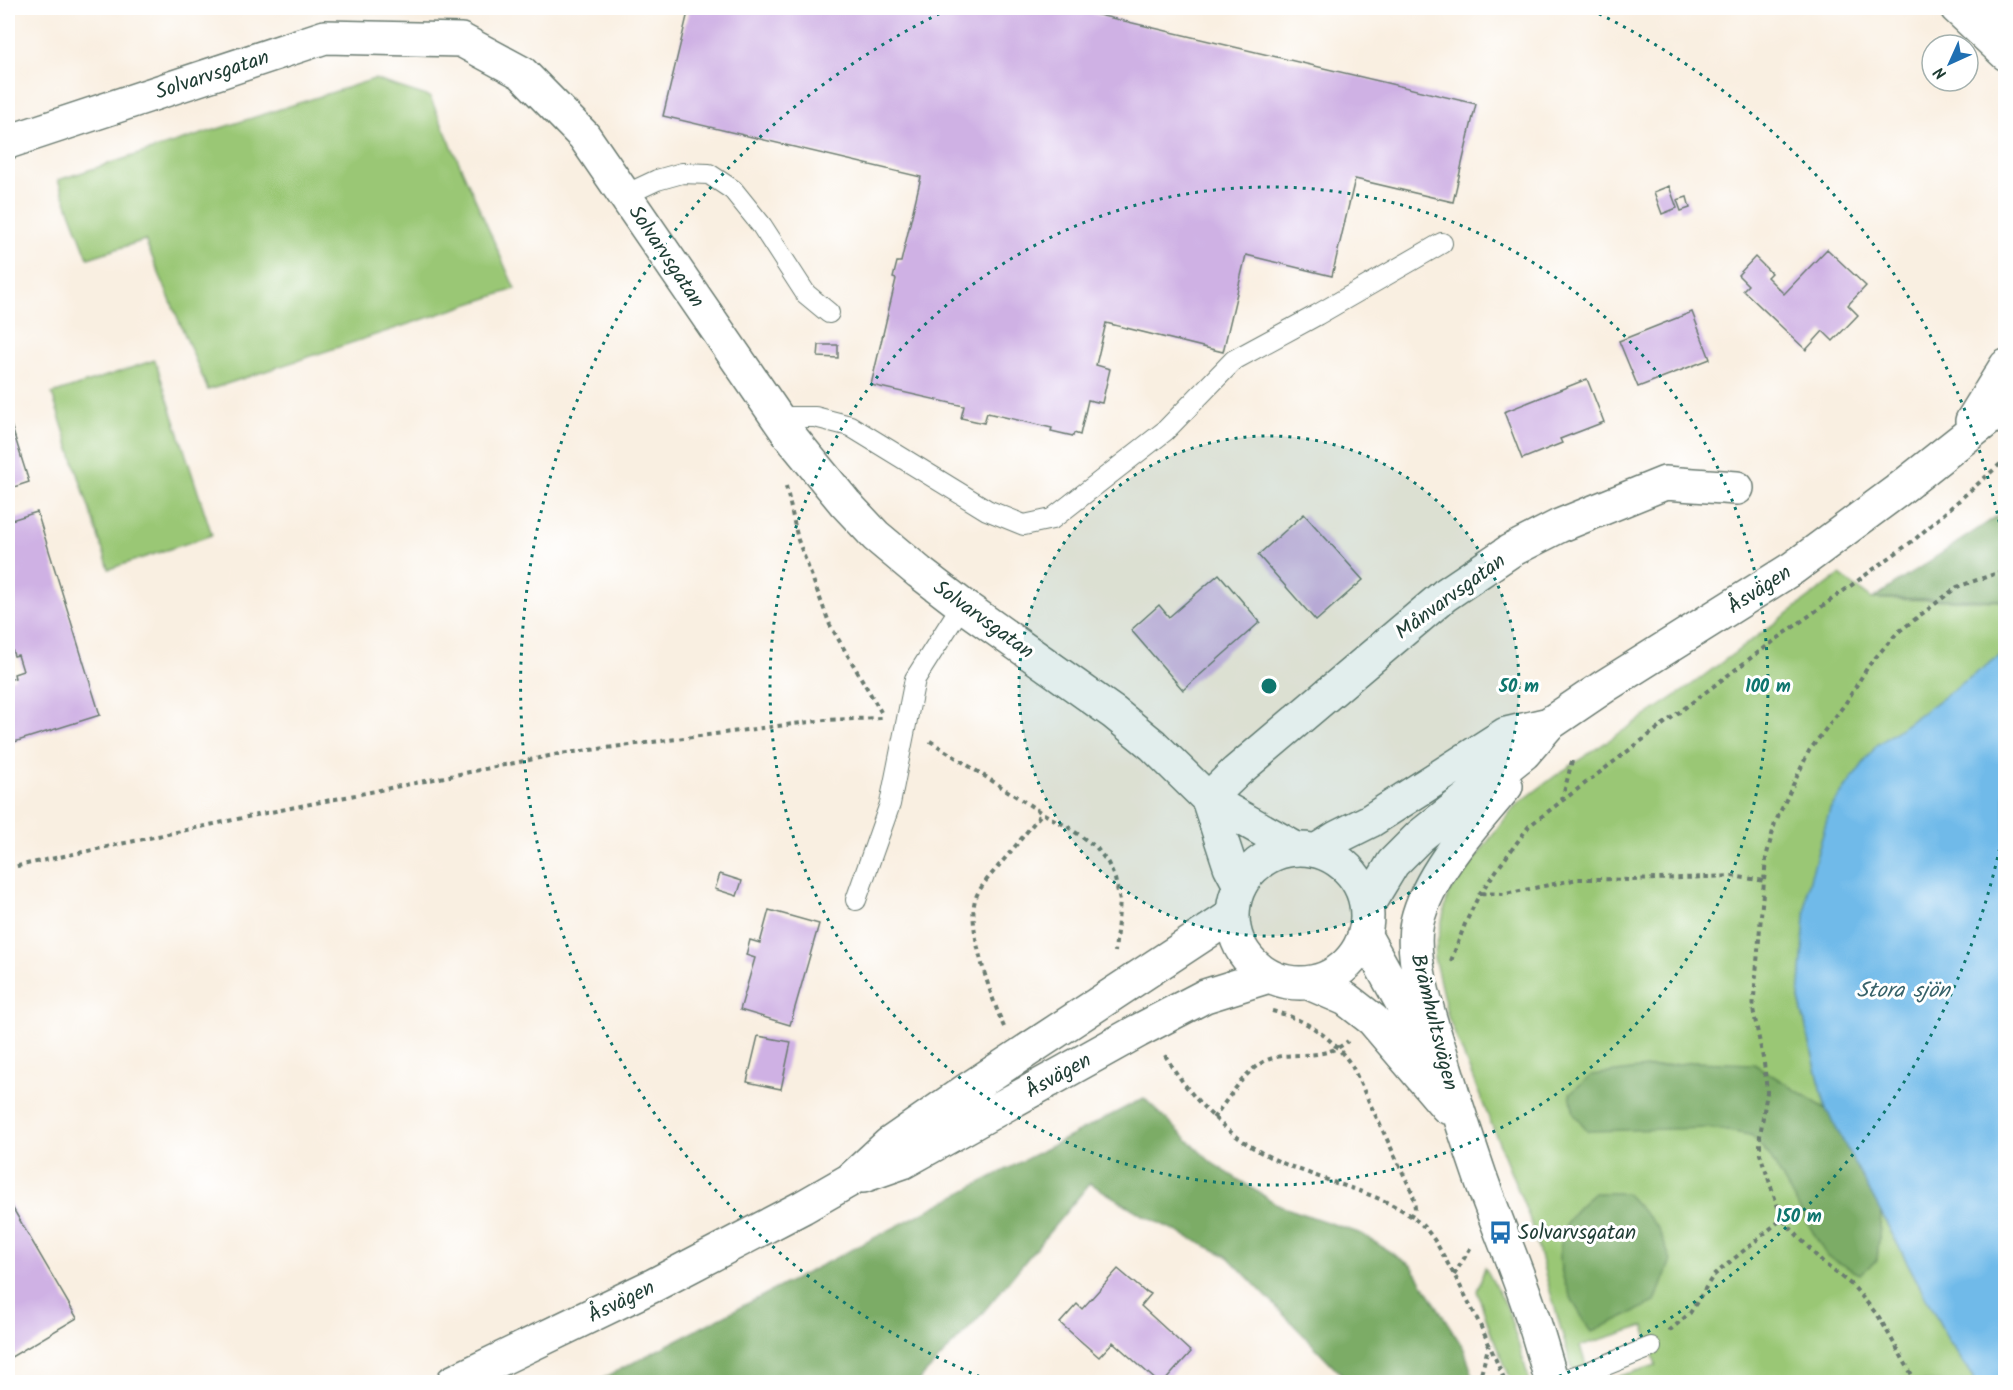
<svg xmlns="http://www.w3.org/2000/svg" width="2013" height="1390" viewBox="0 0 2013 1390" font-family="Kalam,sans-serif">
<rect width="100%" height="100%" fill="#fff"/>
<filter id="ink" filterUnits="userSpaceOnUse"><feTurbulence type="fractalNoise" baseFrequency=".0167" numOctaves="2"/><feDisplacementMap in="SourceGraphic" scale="12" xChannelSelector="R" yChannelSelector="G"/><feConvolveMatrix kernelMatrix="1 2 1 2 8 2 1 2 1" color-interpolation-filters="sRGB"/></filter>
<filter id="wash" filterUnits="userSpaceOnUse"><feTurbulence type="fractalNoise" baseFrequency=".008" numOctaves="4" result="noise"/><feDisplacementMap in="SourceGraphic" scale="24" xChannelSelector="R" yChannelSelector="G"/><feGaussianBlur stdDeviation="1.35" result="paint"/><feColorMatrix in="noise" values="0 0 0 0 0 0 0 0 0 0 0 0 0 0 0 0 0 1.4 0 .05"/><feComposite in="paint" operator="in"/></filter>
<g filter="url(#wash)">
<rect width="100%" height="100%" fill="#f9efe1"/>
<path fill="#9ac775" stroke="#5c8254" stroke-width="1.5" d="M374 79 430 97 515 289 208 390 145 240 88 258 58 180Z
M155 360 212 535 109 569 52 394Z
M1840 575 1872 599 2005 601V652L2002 653 1799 999 1826 1109 1754 1064 1711 1128 1751 1135 1769 1155 1877 1260 1881 1213 1949 1341 1976 1382H1601L1656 1365 1644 1326 1580 1346 1591 1382H1576L1529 1217 1448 1017 1434 957 1448 894 1514 807 1555 776 1683 691Z
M1485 1267 1507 1307 1530 1382H1512L1490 1330 1477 1291Z"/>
<path fill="#7bac66" stroke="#4d744d" stroke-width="1.5" d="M2005 511V600L1874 598Z
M1694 1062 1754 1064 1826 1109 1881 1213 1877 1260 1860 1274 1827 1257 1769 1155 1751 1135 1710 1128 1588 1131 1574 1114 1570 1093 1592 1075Z
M1144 1098 1212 1163 1280 1206 1362 1234 1412 1266 1464 1349 1475 1382H1349L1227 1256 1143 1215 1090 1183 974 1323 917 1382H596Z
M1594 1193H1626L1658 1228 1671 1260 1655 1302 1592 1332C1567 1296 1546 1258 1571 1216 1576 1208 1586 1200 1594 1193Z"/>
<path fill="#70bae9" stroke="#487c8e" stroke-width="1.5" d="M2005 652 2006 1382H1976L1949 1341 1826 1109 1799 999 1807 890 1830 809 1876 746Z"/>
<g id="blocks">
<path fill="#cfb1e4" d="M689 8H1069L1476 104 1453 202 1355 179 1332 276 1246 255 1223 352 1106 323 1096 365 1110 369 1102 403 1088 400 1080 435 1074 433 1073 436 1051 431 1052 428 987 413 984 423 961 418 964 406 871 385 896 279 893 278 897 262H901L921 177 663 116Z
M1669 186 1677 208 1662 214 1654 192Z
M1687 197 1690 208 1681 211 1677 200Z
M1827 249 1866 286 1848 305 1858 315 1833 341 1823 331 1806 350 1743 290 1748 285 1738 275 1755 257 1771 273 1767 277 1784 294Z
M1692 312 1710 359 1638 387 1619 341Z
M819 345H838V358L818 357Z
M1587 379 1604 422 1560 439 1562 443 1522 459 1504 412Z
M8 415 29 482 8 489Z
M37 512 100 715 8 744V680L15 678 14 674 23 671 18 655 14 656 8 636V521Z
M1304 514 1363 580 1316 621 1258 555Z
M1219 574 1260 622 1183 690 1131 630 1159 605 1169 617Z
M720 874 742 881 737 896 715 889Z
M769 910 819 924 790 1025 740 1010 755 958 746 955 750 940 760 943Z
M758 1036 791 1042 781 1089 747 1082Z
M8 1200 77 1318 8 1359Z
M1118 1269 1145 1292 1146 1291 1151 1294 1141 1306 1191 1352 1164 1382H1158L1113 1342 1099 1357 1060 1323 1077 1304 1082 1309Z"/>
</g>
</g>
<g filter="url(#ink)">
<use href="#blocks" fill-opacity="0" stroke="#6b7b71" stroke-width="1.5"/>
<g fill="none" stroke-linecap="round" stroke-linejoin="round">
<defs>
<path id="service" d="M625 195 657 180 682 173 709 174 733 190 762 226 806 294 829 313
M777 417H815L850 426 987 510 1024 525 1052 519 1165 431 1234 360 1317 315 1442 243
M856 900 890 804 915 679 962 605
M1557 1382 1591 1371 1651 1347"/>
<path id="minor" d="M8 142 325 37 461 40 522 73 584 136 790 436 845 503 876 536 919 572 962 605 1114 713 1153 745 1208 799 1296 849
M1208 799 1236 772 1445 595 1510 551 1559 526 1665 483 1737 488
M1208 799 1230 866 1240 885"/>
<path id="tertiary" d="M1972 421 2006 366
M1506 786C1475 823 1428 874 1417 922 1409 958 1429 1016 1440 1051 1452 1093 1466 1135 1480 1176 1496 1222 1516 1267 1531 1313 1539 1336 1545 1359 1552 1382
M1233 916a67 67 0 1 1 134 0a67 67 0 1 1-134 0Z
M1316 851 1338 837 1370 821 1506 734 1549 724
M1367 906 1393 863 1420 836 1524 753 1549 724 1605 686 1793 568 1897 491 2006 405
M1365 936 1401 1001 1421 1050
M1309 983 1346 999 1373 1020 1447 1107
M863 1176 903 1162 1138 1031 1205 996 1269 976
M453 1382 654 1285 803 1207 850 1180 889 1144 964 1092 1233 915"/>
<path id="motorway" d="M1957 8 2006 54
M1965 8 2006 18"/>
</defs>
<use href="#service" stroke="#6b7b71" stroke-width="22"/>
<use href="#minor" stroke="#6b7b71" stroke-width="36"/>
<use href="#tertiary" stroke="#6b7b71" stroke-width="36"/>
<use href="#motorway" stroke="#6b7b71" stroke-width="36"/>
<path stroke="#6b7b71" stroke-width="4" stroke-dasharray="4.5 4.5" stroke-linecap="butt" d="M786 486 798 540 830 625 881 712
M930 741 1042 813 1068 827 1096 847 1108 863 1115 879 1120 901 1115 952
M1562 800 1572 761
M8 868 261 814 559 754 825 720 881 718
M1481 893 1505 894 1578 879H1598L1631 880 1732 876 1765 881
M1451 961 1465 924 1480 893 1529 826 1752 657 1914 540 2006 459
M1272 1011C1306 1019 1332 1037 1352 1066L1413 1194 1415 1208 1410 1217
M1004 1027C992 1000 965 924 976 897 981 885 992 874 1001 863 1015 847 1028 830 1042 813
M1165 1055C1193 1103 1234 1143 1285 1164 1302 1171 1319 1177 1336 1183 1366 1193 1399 1204 1422 1225 1435 1237 1443 1256 1452 1271 1472 1307 1490 1344 1505 1382
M1213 1118C1228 1100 1242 1074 1263 1062 1289 1048 1320 1064 1348 1041
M1454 1275 1471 1247
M1669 1331 1690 1313 1713 1276 1782 1219
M1479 1382 1489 1344
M1916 1382 1879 1317 1853 1286 1822 1262 1782 1219 1760 1154V1136L1767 1092 1764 1063 1753 1009 1766 858 1775 823 1809 751 1845 704 1869 665 1897 633 1957 587 2006 570"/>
<use href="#service" stroke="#fff" stroke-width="20"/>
<use href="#minor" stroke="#fff" stroke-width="33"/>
<use href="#tertiary" stroke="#fff" stroke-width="33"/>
<use href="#motorway" stroke="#fff" stroke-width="33"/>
</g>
</g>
<circle cx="1269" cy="686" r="250" fill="#0f766e" fill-opacity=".12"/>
<g fill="none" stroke="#0f766e" stroke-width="3" stroke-dasharray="3 6">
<circle cx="1269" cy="686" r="250"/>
<circle cx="1269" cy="686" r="499"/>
<path d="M2005 822A749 749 0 0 1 1550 1380M988 1380A749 749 0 0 1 947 10M1591 10A749 749 0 0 1 2005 550"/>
</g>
<defs>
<symbol id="bus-bare" viewBox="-9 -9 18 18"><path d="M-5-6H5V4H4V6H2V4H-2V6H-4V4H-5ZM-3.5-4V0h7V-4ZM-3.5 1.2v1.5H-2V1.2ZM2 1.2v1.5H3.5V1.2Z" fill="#1f6fb2" stroke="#fff" stroke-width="2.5" paint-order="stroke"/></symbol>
</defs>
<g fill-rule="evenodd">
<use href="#bus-bare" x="1484" y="1216" width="33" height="33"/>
</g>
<g text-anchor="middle" stroke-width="6" stroke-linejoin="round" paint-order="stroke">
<g font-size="21" fill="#1f3d34" stroke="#fff">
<text transform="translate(212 74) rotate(-18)" y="7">Solvarvsgatan</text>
<text transform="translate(667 256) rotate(56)" y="7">Solvarvsgatan</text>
<text transform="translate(1759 589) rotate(-33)" y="7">Åsvägen</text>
<text transform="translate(1450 596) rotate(-36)" y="7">Månvarvsgatan</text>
<text transform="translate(984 619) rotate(36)" y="7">Solvarvsgatan</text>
<text transform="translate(1435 1022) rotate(76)" y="7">Brämhultsvägen</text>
<text transform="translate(1058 1075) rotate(-29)" y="7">Åsvägen</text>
<text transform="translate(621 1301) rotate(-26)" y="7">Åsvägen</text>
</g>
<g font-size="21" fill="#1f3d34" stroke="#fff" text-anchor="start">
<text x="1518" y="1239">Solvarvsgatan</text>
</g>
<g font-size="22" font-style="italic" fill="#37626a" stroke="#fff">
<text x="1903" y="997">Stora sjön</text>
</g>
</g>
<circle cx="1269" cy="686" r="9" fill="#0f766e" stroke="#fff" stroke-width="3"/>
<g font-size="18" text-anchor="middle" font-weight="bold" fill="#0f766e" stroke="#fff" stroke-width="6" stroke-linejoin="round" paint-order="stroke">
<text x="1519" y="692">50 m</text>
<text x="1768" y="692">100 m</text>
<text x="1799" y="1222">150 m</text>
</g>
<rect width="2013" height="1390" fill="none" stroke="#fff" stroke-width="30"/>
<g transform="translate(1950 63) rotate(225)"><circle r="28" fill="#ffffff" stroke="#a5b1ae" stroke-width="1.5"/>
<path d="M0-4.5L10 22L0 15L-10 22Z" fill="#1f6fb2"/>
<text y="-9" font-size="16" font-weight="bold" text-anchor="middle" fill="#1f3d34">N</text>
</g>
</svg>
